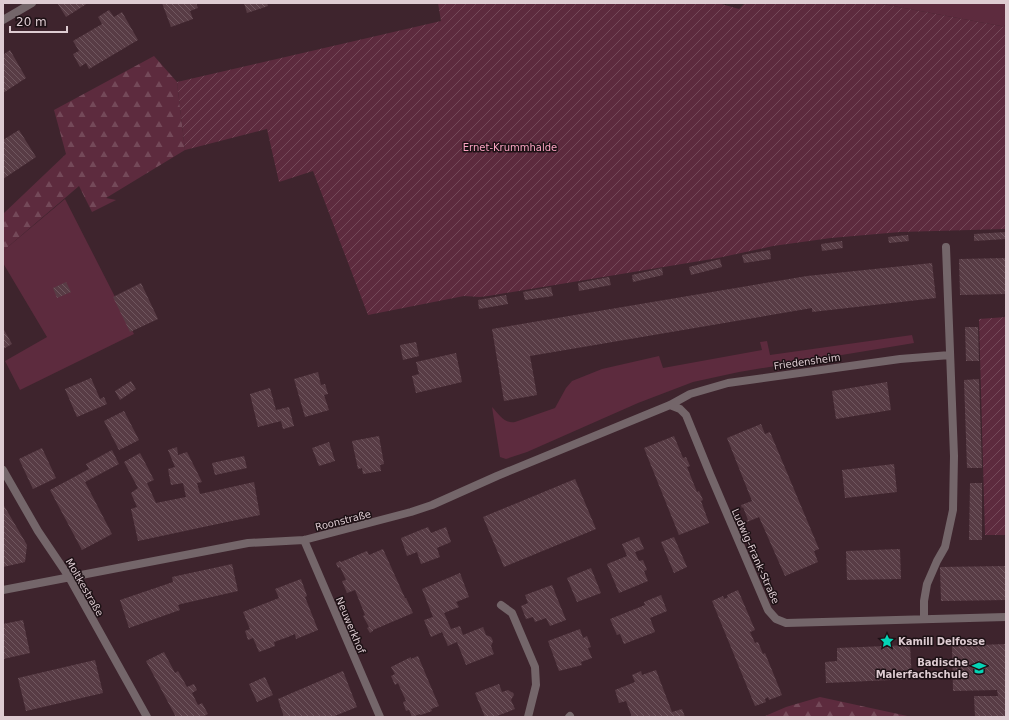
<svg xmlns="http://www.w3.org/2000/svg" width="1009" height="720" viewBox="0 0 1009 720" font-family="'DejaVu Sans',sans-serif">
<defs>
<pattern id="forest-firs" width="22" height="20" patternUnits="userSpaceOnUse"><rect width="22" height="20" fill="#5d2b3e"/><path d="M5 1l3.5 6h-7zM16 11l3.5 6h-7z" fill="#744959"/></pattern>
<pattern id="garden-furrows" width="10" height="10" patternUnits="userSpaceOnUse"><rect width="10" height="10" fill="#5d2b3e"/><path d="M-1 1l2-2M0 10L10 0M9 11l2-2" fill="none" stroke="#744959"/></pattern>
<pattern id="building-back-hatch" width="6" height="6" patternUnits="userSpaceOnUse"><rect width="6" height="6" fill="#583c45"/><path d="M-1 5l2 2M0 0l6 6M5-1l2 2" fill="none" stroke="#70575f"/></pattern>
</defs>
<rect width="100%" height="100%" fill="#3e242d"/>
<path fill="#5d2b3e" d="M877 3H1006V27Z
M65 199 134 334 20 390 5 361 47 337 3 263V251Z
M912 335 914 343 739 372 693 382 638 403 527 452 506 459 500 457 492 407C499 414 504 424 515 422L555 408 566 388 572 381 602 369 659 356 663 368 762 350 760 342 767 341 770 355Z"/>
<path fill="url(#forest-firs)" d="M154 56 177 82 185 150 106 198 116 200 92 212 79 186 3 251V214L66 154 54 110Z
M820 697 912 717H763L786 707Z"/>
<path fill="url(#garden-furrows)" d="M438 3H718L739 9 745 3H877L1006 27V229L900 232 831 238 773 246 718 258 488 296 480 297 464 296 368 315 313 171 279 182 267 129 185 150 177 82 441 21Z
M1006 317V535H985L979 319Z"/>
<path fill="url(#building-back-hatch)" d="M60 3H88L66 17 58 4Z
M162 3H196L198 8 190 11 193 19 171 27Z
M244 3H267L268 6 247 13Z
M109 10 114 17 122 12 138 40 89 69 86 63 80 67 73 54 79 51 73 41 102 24 98 17Z
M10 50 26 78 3 93V55Z
M19 130 36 157 3 179V140Z
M1006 232V239L974 241V234Z
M908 235 909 241 889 243 888 237Z
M842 241 843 248 822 251 821 244Z
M770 250 771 259 744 263 742 255Z
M1006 258V294L960 295 959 259Z
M720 259 722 267 691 275 689 267Z
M932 263 936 298 812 312V308L530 356 537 395 504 401 492 329 807 276Z
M662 268 663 275 633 282 632 275Z
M609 277 611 285 579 291 578 283Z
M66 282 71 292 57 298 53 288Z
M141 283 158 319 130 332 113 297Z
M551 287 553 296 525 300 523 292Z
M506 295 508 304 479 309 478 300Z
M965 327H978L979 361H966Z
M3 328 12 344 3 349Z
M416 342 419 356 403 360 400 345Z
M456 353 462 382 416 393 412 376 419 374 416 362Z
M318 372 321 385 325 384 328 394 324 395 329 410 305 417 294 379Z
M91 378 100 399 104 397 107 404 77 417 65 389Z
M979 379 982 468H967L964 380Z
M131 381 136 389 120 400 115 391Z
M887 382 891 410 836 419 832 391Z
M270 388 276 410 289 407 294 426 283 429 281 421 258 427 250 394Z
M124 411 139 440 119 450 104 421Z
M761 424 765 434 770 432 819 549 814 551 818 562 785 576 759 517 747 522 746 521 748 520 743 507 742 508 741 505 752 501 727 438Z
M379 436 384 464 380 465 381 471 363 474 362 468 358 469 352 441Z
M674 436 683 458 686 457 690 466 687 467 697 492 699 491 703 500 701 501 709 523 679 535 644 448Z
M329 442 335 461 319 466 312 448Z
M177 447 178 455 187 452 202 482 197 483 200 494 254 482 260 515 138 541 131 509 137 507 131 493 138 488 124 462 140 453 154 480 147 483 156 503 186 497 183 483 171 485 168 469 175 467 168 450Z
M42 448 56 478 33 489 19 459Z
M112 450 119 464 85 482 112 534 82 550 50 490 89 469 86 464Z
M244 456 247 468 215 475 212 463Z
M894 464 897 492 845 498 842 470Z
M575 479 596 529 504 567 483 517Z
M970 483H982V540H969Z
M3 504 27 545 25 562 3 567Z
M428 527 431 533 446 527 451 542 437 548 440 557 421 564 417 552 407 556 401 538Z
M639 537 644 549 635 552 639 561 643 560 647 570 644 571 648 581 619 593 607 564 627 556 622 544Z
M674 537 687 567 674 573 661 542Z
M383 549 405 598H406L413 613 373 630V631L370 633 367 628 369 627 363 616 365 615 355 590 347 593 342 581 346 580 340 567 338 568 336 563 340 561 341 562 367 551 369 555Z
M900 549 901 579 847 580 846 551Z
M232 564 238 591 181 604 178 605 180 610 129 628 120 600 173 582 172 577Z
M1006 566V600L941 601 940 567Z
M591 568 601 593 577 602 567 578Z
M460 573 469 597 456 602 459 607 444 613 451 629 460 626 463 635 483 627 486 635 491 637 493 641 491 646 494 654 466 665 457 642 448 646 442 632 431 637 424 620 433 617 422 589Z
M301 579 307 596 305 597 318 630 296 639 295 634 288 637 274 642 275 646 259 652 253 638 248 640 245 631 250 629 243 612 279 598 275 589Z
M552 585 566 620 550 626 546 618 535 622 533 617 526 619 521 606 528 603 525 595Z
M738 590 755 630 750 632 755 643 758 642 763 654 765 653 782 695 769 700 768 697 765 699 766 702 755 706 712 601 723 596 724 599 728 597 727 595Z
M661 595 667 611 650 618 655 632 624 644 620 634 617 635 610 619 645 605 644 602Z
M23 620 30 653 3 659V624Z
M580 629 583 638 587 636 591 647 588 648 592 658 581 662 582 665 559 671 548 641Z
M1006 644V717H975L974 696H998L997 690 953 691 952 646Z
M910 645 912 679 826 683 825 662 837 661V648Z
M164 652 175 673 178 671 187 687 194 684 197 690 192 693 198 705 202 703 208 714 202 717H176L146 661Z
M418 656 439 706 431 709 432 711 421 715 420 714 412 717 409 710 406 711 403 702 406 701 398 683 395 685 391 676 395 674 391 667 411 657V659Z
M95 660 103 693 26 711 18 678Z
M656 670 672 712 682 709 685 717H632L626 701 619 703 615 690 635 682 632 675 641 671 642 675Z
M343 671 357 707 332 717H284L278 699Z
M265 677 273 695 257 702 249 684Z
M499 684 502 692 508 690 513 693 514 695 511 700 515 709 497 716V717H485L475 693Z"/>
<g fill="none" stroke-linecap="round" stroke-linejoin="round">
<path stroke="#74666a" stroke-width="8" d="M3 20 32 3
M670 405 680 409 686 415 710 474 768 610 776 619 786 623 1006 617
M3 470 38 531 69 577 147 717
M304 540 380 717
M3 590 248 543 304 540 411 512 432 505 497 476 670 405 690 394 728 383 900 359 950 355
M501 605 512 613 535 667 536 685 528 717
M924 619V601L927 584 937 561 945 547 953 510 954 456 946 247
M569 717 570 716"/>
</g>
<defs>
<symbol id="sight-bare" viewBox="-9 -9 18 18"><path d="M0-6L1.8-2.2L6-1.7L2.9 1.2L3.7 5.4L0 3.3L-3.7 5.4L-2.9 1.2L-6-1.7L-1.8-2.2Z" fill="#04d5b6" stroke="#1d1115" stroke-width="2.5" paint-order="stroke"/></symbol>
<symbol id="school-bare" viewBox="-9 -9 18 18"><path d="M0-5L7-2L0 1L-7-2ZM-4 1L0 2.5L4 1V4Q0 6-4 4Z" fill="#04d5b6" stroke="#1d1115" stroke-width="2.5" paint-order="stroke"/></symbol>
</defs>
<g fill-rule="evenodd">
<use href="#sight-bare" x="877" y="631" width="20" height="20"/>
<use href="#school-bare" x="969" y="658" width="20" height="20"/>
</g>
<g text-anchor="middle" stroke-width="3" stroke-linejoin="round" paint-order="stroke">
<g font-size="10" fill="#faa4c2" stroke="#1d1115">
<text x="510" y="151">Ernet-Krummhalde</text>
</g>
<g font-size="10" fill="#deccd2" stroke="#1d1115">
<text transform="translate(807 361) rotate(-8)" y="4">Friedensheim</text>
<text transform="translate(343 520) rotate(-14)" y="4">Roonstraße</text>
<text transform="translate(756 556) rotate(66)" y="4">Ludwig-Frank-Straße</text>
<text transform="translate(85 587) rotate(60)" y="4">Moltkestraße</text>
<text transform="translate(351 625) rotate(67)" y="4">Neuwerkhof</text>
</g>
<g font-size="10" font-weight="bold" fill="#deccd2" stroke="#1d1115" text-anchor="start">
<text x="898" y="645">Kamill Delfosse</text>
<text x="968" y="666" text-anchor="end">Badische<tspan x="968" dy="12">Malerfachschule</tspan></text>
</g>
</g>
<rect width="1009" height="720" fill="none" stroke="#deccd2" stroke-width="8"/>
<path d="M10 26v6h57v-6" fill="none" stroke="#deccd2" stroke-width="2"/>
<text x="16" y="26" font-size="12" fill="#deccd2" stroke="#1d1115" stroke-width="3" paint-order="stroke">20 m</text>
</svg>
